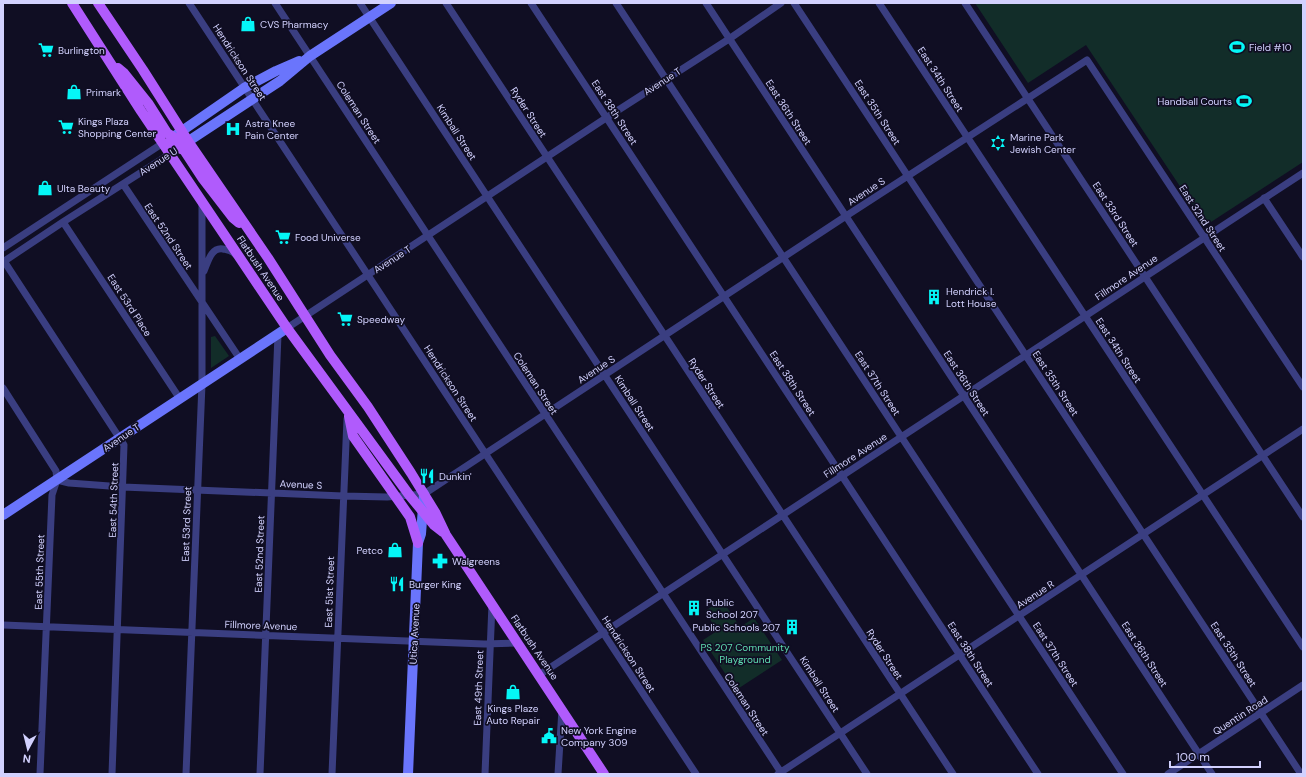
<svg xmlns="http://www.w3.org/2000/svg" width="1306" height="777" viewBox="0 0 1306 777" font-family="'DM Sans',sans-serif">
<rect width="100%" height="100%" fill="#100e23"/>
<path fill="#122d29" d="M975 3H1303V162L1211 222 1205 224 1086 45 1028 83Z
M215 336 229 356 211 368V337Z
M722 600 740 627 754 618 782 660 736 690 703 640 717 631 705 611Z"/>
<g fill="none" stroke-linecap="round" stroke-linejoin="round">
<path stroke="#3a3e81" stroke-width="7" d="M189 3 696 774
M275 3 782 774
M360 3 867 774
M446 3 953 774
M531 3 1038 774
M616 3 1123 774
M706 3 1212 774
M794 3 1301 774
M879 3 1303 647
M965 3 1303 517
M123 184 240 359
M1264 198 1303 257
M63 222 180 399
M3 248 163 143
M4 261 124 445 112 774
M3 262 63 222 170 154
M204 271C208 262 211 247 223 249 228 250 231 250 235 254
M287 328 606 118 729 39 781 3
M3 388 56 471 57 480 52 495 40 774
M57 480 69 483 123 487 343 496 387 497 424 494 846 216 1087 60 1303 387
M3 625 484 644 518 643
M539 675 1303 173
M186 774 202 384V203
M260 774 278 335
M332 774 347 419
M485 774 492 604
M558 774 562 709
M778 774 1303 429
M1168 774 1303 685"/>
<path stroke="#6a75fc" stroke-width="10" d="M176 135 244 88 276 71 299 61
M181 146 280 81 310 56 391 3
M3 515 287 328
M408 774 418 543 421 534 424 494"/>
<path stroke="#b05bfc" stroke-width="10" d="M72 3 141 111 287 328 410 496 434 525 443 532
M98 3 143 70 188 141 268 258 330 355 368 407 411 473 435 512 446 535 604 774
M118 68 124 73 148 103 167 133 175 138 188 141
M163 143 169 144 184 150 203 179 233 218 239 223
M349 416 353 436 410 517 418 543"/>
</g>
<defs>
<symbol id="shop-bare" viewBox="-9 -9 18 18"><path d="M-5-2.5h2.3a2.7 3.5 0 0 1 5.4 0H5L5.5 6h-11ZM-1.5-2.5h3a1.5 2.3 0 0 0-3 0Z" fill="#05f6f7" stroke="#100e23" stroke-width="2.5" paint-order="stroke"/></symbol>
<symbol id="stadium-bare" viewBox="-9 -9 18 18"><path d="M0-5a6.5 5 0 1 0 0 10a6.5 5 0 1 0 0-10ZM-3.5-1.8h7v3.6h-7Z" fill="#05f6f7" stroke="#100e23" stroke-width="2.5" paint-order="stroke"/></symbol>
<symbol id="supermarket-bare" viewBox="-9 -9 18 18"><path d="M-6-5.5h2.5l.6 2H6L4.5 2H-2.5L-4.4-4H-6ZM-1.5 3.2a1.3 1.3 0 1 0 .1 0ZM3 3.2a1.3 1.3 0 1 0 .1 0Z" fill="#05f6f7" stroke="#100e23" stroke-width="2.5" paint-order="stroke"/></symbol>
<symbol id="hospital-bare" viewBox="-9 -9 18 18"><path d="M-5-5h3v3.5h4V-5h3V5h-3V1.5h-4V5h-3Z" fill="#05f6f7" stroke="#100e23" stroke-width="2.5" paint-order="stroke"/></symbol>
<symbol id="synagogue-bare" viewBox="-9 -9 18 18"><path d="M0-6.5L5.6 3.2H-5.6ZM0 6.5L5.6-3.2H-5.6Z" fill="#05f6f7" stroke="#100e23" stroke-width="2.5" paint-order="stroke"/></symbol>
<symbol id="building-bare" viewBox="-9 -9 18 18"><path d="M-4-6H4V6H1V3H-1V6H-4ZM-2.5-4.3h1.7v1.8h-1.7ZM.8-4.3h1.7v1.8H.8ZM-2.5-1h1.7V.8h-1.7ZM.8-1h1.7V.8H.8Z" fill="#05f6f7" stroke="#100e23" stroke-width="2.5" paint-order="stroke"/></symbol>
<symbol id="restaurant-bare" viewBox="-9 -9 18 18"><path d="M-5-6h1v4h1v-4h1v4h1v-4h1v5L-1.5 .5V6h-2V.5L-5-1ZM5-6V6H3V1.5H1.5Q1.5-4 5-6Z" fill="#05f6f7" stroke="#100e23" stroke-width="2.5" paint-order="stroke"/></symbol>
<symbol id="pharmacy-bare" viewBox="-9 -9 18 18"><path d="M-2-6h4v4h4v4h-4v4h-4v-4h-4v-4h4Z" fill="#05f6f7" stroke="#100e23" stroke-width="2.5" paint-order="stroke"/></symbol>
<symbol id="civic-bare" viewBox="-9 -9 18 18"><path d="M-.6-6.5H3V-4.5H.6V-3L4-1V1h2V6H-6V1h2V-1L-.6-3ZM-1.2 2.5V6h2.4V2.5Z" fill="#05f6f7" stroke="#100e23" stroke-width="2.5" paint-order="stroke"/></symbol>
</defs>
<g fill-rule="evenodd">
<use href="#shop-bare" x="237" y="13" width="22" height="22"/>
<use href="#stadium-bare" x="1226" y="36" width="22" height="22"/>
<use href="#supermarket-bare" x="35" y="39" width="22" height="22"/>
<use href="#shop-bare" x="63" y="81" width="22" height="22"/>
<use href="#stadium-bare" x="1233" y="90" width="22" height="22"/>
<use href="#supermarket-bare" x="55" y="116" width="22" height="22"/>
<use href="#hospital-bare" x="222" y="118" width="22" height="22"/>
<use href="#synagogue-bare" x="987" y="132" width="22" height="22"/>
<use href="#shop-bare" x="34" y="177" width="22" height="22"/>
<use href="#supermarket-bare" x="272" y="226" width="22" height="22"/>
<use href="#building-bare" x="923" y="286" width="22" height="22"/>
<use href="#supermarket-bare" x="334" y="308" width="22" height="22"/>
<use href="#restaurant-bare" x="416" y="465" width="22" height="22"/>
<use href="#shop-bare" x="384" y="539" width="22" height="22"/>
<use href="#pharmacy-bare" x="429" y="550" width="22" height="22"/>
<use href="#restaurant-bare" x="386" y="573" width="22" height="22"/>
<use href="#building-bare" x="683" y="597" width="22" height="22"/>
<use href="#building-bare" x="781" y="616" width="22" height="22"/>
<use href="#shop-bare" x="502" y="681" width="22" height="22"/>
<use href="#civic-bare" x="538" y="725" width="22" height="22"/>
</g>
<g text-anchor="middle" stroke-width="3.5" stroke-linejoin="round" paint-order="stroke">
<g font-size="10" fill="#d2d1fe" stroke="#100e23" text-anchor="start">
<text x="260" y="28">CVS Pharmacy</text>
<text x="1249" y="51">Field #10</text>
<text x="58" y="54">Burlington</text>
<text x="86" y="96">Primark</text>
<text x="1232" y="105" text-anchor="end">Handball Courts</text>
<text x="78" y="125">Kings Plaza<tspan x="78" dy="12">Shopping Center</tspan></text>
<text x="245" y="127">Astra Knee<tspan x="245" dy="12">Pain Center</tspan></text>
<text x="1010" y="141">Marine Park<tspan x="1010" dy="12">Jewish Center</tspan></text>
<text x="57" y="192">Ulta Beauty</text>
<text x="295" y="241">Food Universe</text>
<text x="946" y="295">Hendrick I.<tspan x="946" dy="12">Lott House</tspan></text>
<text x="357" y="323">Speedway</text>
<text x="439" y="480">Dunkin'</text>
<text x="383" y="554" text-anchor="end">Petco</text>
<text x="452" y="565">Walgreens</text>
<text x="409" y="588">Burger King</text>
<text x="706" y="606">Public<tspan x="706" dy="12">School 207</tspan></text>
<text x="780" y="631" text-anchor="end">Public Schools 207</text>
<text x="513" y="712" text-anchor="middle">Kings Plaze<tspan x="513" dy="12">Auto Repair</tspan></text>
<text x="561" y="734">New York Engine<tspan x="561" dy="12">Company 309</tspan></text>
</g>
<g font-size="10" fill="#d2d1fe" stroke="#100e23">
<text transform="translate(240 62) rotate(57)" y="4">Hendrickson Street</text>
<text transform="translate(941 79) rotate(57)" y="4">East 34th Street</text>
<text transform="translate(662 81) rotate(-33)" y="4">Avenue T</text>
<text transform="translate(359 112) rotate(57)" y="4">Coleman Street</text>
<text transform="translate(529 112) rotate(57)" y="4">Ryder Street</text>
<text transform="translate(615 112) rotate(57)" y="4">East 38th Street</text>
<text transform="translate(789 112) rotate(57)" y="4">East 36th Street</text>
<text transform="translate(878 112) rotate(57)" y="4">East 35th Street</text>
<text transform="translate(457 132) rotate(57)" y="4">Kimball Street</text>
<text transform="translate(158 161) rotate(-33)" y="4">Avenue U</text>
<text transform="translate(866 191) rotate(-33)" y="4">Avenue S</text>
<text transform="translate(1116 214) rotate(57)" y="4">East 33rd Street</text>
<text transform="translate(1203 218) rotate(57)" y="4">East 32nd Street</text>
<text transform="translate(169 236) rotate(56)" y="4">East 52nd Street</text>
<text transform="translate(392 259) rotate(-33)" y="4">Avenue T</text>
<text transform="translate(261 268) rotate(56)" y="4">Flatbush Avenue</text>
<text transform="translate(1126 277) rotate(-34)" y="4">Fillmore Avenue</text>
<text transform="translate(130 305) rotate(57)" y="4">East 53rd Place</text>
<text transform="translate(1119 350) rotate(57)" y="4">East 34th Street</text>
<text transform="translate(596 369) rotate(-33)" y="4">Avenue S</text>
<text transform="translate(451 383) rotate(57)" y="4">Hendrickson Street</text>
<text transform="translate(536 383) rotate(57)" y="4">Coleman Street</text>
<text transform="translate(707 383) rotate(57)" y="4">Ryder Street</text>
<text transform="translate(793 383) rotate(57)" y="4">East 38th Street</text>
<text transform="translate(878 383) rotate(57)" y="4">East 37th Street</text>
<text transform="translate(967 383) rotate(57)" y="4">East 36th Street</text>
<text transform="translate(1056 383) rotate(57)" y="4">East 35th Street</text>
<text transform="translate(635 403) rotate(57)" y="4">Kimball Street</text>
<text transform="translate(121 437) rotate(-34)" y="4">Avenue T</text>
<text transform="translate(855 455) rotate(-33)" y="4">Fillmore Avenue</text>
<text transform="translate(301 484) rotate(3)" y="4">Avenue S</text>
<text transform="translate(113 500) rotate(-88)" y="4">East 54th Street</text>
<text transform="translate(186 524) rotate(-88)" y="4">East 53rd Street</text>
<text transform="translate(259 554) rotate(-88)" y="4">East 52nd Street</text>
<text transform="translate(39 572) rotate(-88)" y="4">East 55th Street</text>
<text transform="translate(329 592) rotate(-88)" y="4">East 51st Street</text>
<text transform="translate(1035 594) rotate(-33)" y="4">Avenue R</text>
<text transform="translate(261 625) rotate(2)" y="4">Fillmore Avenue</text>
<text transform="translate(414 634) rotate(-87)" y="4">Utica Avenue</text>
<text transform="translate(535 647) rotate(56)" y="4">Flatbush Avenue</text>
<text transform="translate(629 654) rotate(57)" y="4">Hendrickson Street</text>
<text transform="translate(885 654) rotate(57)" y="4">Ryder Street</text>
<text transform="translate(971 654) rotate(57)" y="4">East 38th Street</text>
<text transform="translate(1056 654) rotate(57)" y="4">East 37th Street</text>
<text transform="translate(1145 654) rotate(57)" y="4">East 36th Street</text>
<text transform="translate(1234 654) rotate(57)" y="4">East 35th Street</text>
<text transform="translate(820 684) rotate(57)" y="4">Kimball Street</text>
<text transform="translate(478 688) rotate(-88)" y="4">East 49th Street</text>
<text transform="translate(747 704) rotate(57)" y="4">Coleman Street</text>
<text transform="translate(1240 715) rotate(-33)" y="4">Quentin Road</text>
</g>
<g font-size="10" fill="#5fddb1" stroke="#100e23">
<text x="745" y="651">PS 207 Community<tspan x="745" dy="12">Playground</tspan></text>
</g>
</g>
<rect width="1306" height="777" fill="none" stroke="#d2d1fe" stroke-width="8"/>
<g transform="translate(28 749) rotate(187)" stroke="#100e23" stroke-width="3" paint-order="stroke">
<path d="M0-3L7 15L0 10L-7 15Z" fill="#d2d1fe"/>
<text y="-6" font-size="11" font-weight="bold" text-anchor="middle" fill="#d2d1fe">N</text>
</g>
<path d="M1170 761v6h90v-6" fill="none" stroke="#d2d1fe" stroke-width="2"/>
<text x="1176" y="761" font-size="12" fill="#d2d1fe" stroke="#100e23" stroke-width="3" paint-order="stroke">100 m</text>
</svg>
